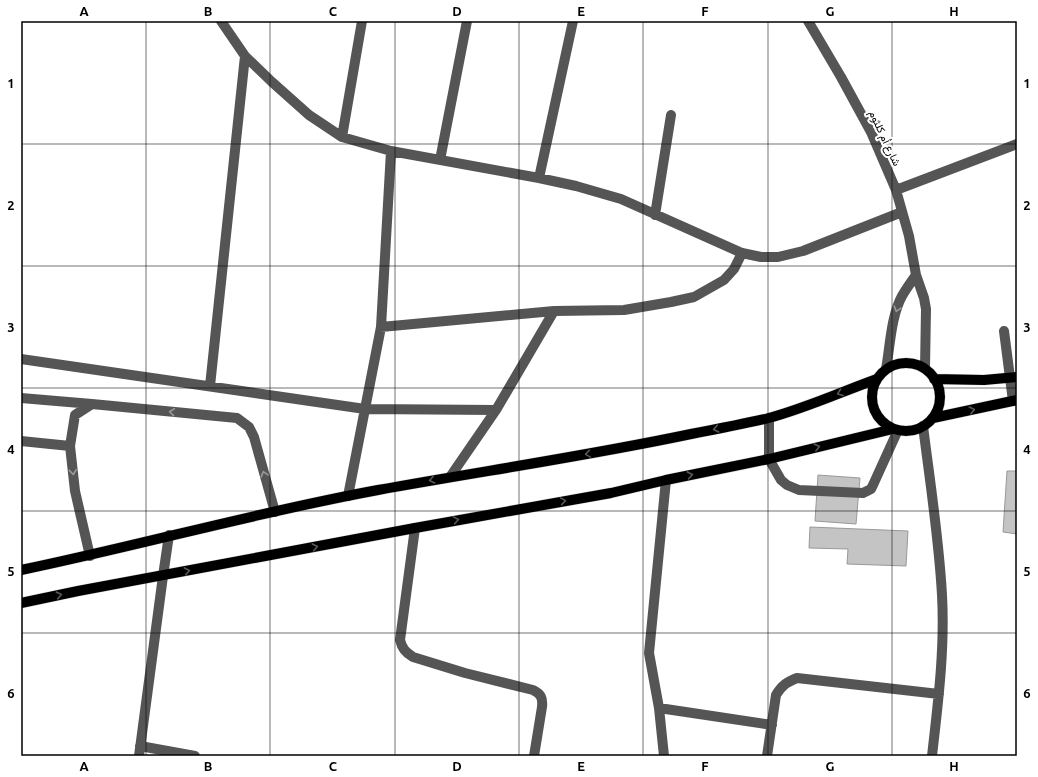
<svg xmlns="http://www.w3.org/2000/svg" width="1038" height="777" viewBox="0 0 1038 777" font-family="Ubuntu,Vazirmatn,sans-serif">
<rect width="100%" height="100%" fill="#fff"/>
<path fill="#c4c4c4" stroke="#999" d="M1007 471H1017V534L1003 532Z
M818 475 860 478 856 524 815 521Z
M810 527 908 531 906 566 847 564 848 549 809 548Z"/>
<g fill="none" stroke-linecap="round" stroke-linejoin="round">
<defs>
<path id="major" d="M872 397a34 34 0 1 1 68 0a34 34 0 1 1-68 0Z
M934 379 984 380 1017 377
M933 418 1017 400
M21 570C141 545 258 512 378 490 483 471 587 456 691 434 717 429 743 424 769 418 806 408 841 392 877 379
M21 603 78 591 415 528 611 493 666 480 769 459 893 429"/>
</defs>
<use href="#major" stroke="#dbdbdb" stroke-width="11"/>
<path stroke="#555" stroke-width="10" d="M221 21 245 56 272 82 309 115 342 137 391 151 539 178 576 186 621 199 742 253 761 257H778L803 251 902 212
M808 21 841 77 871 132 896 190 909 236 916 275 924 298 926 309 925 368
M342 137 362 21
M440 160 467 21
M539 178 573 21
M896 190 1017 144
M655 215 671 115
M381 327 554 311 624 310 671 302 694 297 724 280 734 269 742 253
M1004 331 1013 401
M21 359 365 409 496 410
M886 369C890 347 891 316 902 296 906 289 911 282 916 275
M210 386 245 56
M21 398 92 404
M769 418V459L781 480 787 485 799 490 863 493 871 489 873 485 898 430
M923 426C930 482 939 539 942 595 945 649 938 703 932 756
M21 441 70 446
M450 477 496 410 554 311
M348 496 381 327 391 151
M415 528 400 640C402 648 405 652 413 657L465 673 533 690C541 694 543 698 542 707L534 756
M90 556 75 491 70 446 75 415 92 404 237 418 249 427 254 437 275 512
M659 708 772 725
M140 746 195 756
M139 756 163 576 169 535
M664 756 659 708 649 653 666 480
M767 756 776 695C782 685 787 682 797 678L939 694"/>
<use href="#major" stroke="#000" stroke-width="10"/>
</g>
<defs><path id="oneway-chevron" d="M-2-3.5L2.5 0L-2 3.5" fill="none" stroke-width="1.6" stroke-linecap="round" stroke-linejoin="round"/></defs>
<g stroke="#999">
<use href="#oneway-chevron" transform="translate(897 309) rotate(107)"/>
<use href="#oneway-chevron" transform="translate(172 412) rotate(-174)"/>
<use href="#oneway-chevron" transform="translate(73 472) rotate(84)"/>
<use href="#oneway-chevron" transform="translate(264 474) rotate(-106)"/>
</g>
<g stroke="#595959">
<use href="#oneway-chevron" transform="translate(840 393) rotate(159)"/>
<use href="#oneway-chevron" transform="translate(972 410) rotate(-13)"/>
<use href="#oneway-chevron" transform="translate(716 429) rotate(168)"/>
<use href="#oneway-chevron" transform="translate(817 447) rotate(-14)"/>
<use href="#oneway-chevron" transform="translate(588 454) rotate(171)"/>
<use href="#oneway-chevron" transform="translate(690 475) rotate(-11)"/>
<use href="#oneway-chevron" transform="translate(432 480) rotate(169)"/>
<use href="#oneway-chevron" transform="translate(563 501) rotate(-9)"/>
<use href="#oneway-chevron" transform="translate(456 520) rotate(-10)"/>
<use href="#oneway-chevron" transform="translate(315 547) rotate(-11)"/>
<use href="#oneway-chevron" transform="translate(187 571) rotate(-11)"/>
<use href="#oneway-chevron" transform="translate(59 595) rotate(-12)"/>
</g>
<path fill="none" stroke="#000" stroke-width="1" stroke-opacity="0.55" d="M146 21V756M270 21V756M395 21V756M519 21V756M643 21V756M768 21V756M892 21V756M21 144H1017M21 266H1017M21 388H1017M21 511H1017M21 633H1017"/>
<g text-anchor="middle" stroke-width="4" stroke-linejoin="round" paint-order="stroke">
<g font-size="11" fill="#000" stroke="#fff">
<text transform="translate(885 138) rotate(65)" y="4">شارع أم كلثوم</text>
</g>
</g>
<rect width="1038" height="777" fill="none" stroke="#ffffff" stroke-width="44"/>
<rect x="22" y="22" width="994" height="733" fill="none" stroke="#000" stroke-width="1.5"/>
<g font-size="13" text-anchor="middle" font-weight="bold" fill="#000">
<text x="84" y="16">A</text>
<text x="208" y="16">B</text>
<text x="333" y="16">C</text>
<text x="457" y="16">D</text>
<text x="581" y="16">E</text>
<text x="705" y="16">F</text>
<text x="830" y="16">G</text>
<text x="954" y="16">H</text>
<text x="11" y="88">1</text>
<text x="1027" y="88">1</text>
<text x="11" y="210">2</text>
<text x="1027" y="210">2</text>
<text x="11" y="332">3</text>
<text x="1027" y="332">3</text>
<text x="11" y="454">4</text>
<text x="1027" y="454">4</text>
<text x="11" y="576">5</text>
<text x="1027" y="576">5</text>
<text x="11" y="698">6</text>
<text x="1027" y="698">6</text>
<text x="84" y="771">A</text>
<text x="208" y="771">B</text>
<text x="333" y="771">C</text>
<text x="457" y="771">D</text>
<text x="581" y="771">E</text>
<text x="705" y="771">F</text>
<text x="830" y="771">G</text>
<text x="954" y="771">H</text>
</g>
</svg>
